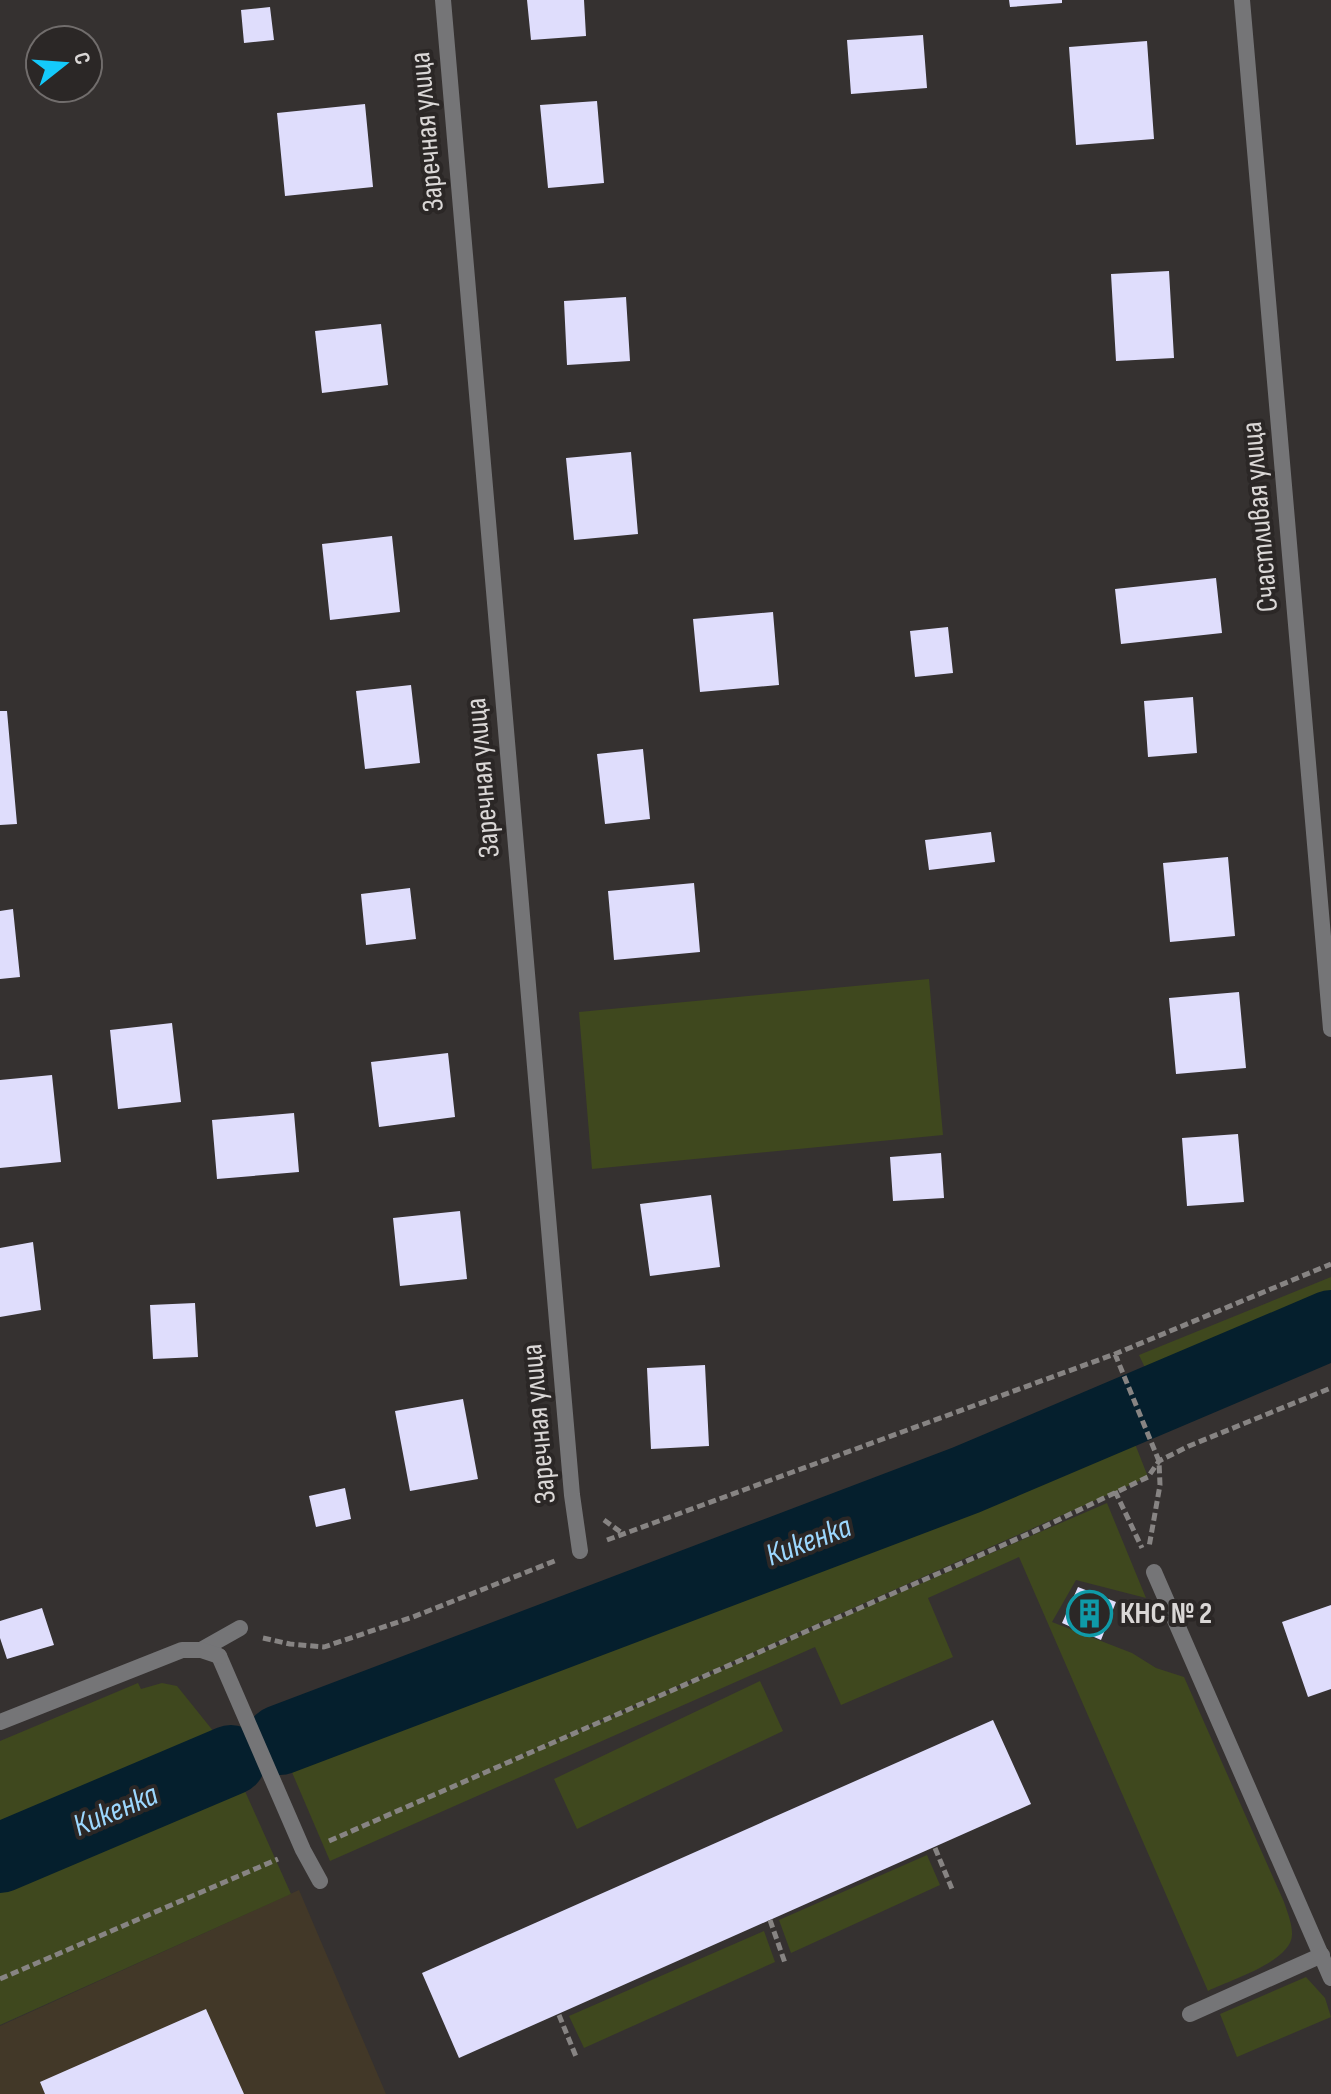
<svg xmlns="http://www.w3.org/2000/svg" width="1331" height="2094" viewBox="0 0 1331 2094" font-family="'Sofia Sans Condensed',sans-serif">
<rect width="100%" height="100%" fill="#353130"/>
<path fill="#423828" d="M299 1890 386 2094H0V2026Z"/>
<path fill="#3f481e" d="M929 979 943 1135 592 1169 579 1012Z
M1331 1277V1332L1145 1408 1139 1402 1117 1399 1154 1387 1139 1355Z
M1126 1421 1148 1477 444 1790 1107 1503 1146 1598 1076 1580 1052 1622 1132 1653 1156 1668 1184 1677 1284 1902C1287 1911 1292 1923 1292 1933 1294 1961 1230 1980 1208 1991L1019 1557 928 1598 953 1657 841 1705 815 1647 330 1861 285 1756Z
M760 1681 783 1731 577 1829 554 1779Z
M138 1683 141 1689 162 1683 177 1686 214 1732 186 1750 190 1761 186 1775 0 1850V1741Z
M188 1783 199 1789 203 1803 231 1796 244 1789 291 1894 0 2025V1866L164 1797Z
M927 1855 940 1885 791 1953 779 1920Z
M764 1931 775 1962 584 2048 569 2016Z
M1306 1977 1325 1998 1331 2017 1237 2057 1220 2014Z"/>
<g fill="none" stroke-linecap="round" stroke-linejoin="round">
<path stroke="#051f2d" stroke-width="70" d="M280 1740 966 1480 1331 1325
M0 1858 231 1760"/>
</g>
<path fill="#dfddfc" d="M527 0H584L586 36 531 40Z
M1009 0H1062V3L1010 7Z
M270 7 274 40 244 43 241 10Z
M923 35 927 88 851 94 847 40Z
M1147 41 1154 139 1076 145 1069 47Z
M597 101 604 183 548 188 540 105Z
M365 104 373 187 285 196 277 113Z
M1169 271 1174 358 1116 361 1111 274Z
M626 297 630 361 567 365 564 301Z
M381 324 388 385 322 393 315 331Z
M631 452 638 534 574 540 566 458Z
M392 536 400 612 330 620 322 544Z
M1216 578 1222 633 1121 644 1115 589Z
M773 612 779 685 700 692 693 619Z
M948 627 953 673 915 677 910 631Z
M411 685 420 763 365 769 356 691Z
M1193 697 1197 753 1148 757 1144 701Z
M0 711H7L17 824 0 825Z
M643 749 650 819 605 824 597 754Z
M991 832 995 862 929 870 925 840Z
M1228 857 1235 936 1170 942 1163 863Z
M694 883 700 952 614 960 608 891Z
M410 888 416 939 366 945 361 894Z
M13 909 20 977 0 979V911Z
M1239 992 1246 1068 1176 1074 1169 998Z
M172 1023 181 1102 118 1109 110 1030Z
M448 1053 455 1117 379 1127 371 1062Z
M52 1075 61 1162 0 1168V1080Z
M294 1113 299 1172 217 1179 212 1120Z
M1238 1134 1244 1202 1187 1206 1182 1138Z
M941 1153 944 1198 893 1201 890 1157Z
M711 1195 720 1267 650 1276 640 1204Z
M460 1211 467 1279 400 1286 393 1218Z
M33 1242 41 1310 0 1317V1248Z
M195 1303 198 1357 153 1359 150 1305Z
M705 1365 709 1446 651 1449 647 1368Z
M463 1399 478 1479 410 1491 395 1411Z
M345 1488 351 1519 316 1527 309 1496Z
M1078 1587 1116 1602 1101 1640 1062 1623Z
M1331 1605V1689L1308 1697 1282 1622Z
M42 1608 54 1645 7 1659 0 1638V1621Z
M993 1720 1031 1804 459 2058 422 1973Z
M206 2009 244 2094H45L40 2082Z"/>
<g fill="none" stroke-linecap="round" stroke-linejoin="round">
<path stroke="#878483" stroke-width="5" stroke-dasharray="8 4" stroke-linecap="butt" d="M1115 1354 1159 1461 1160 1485 1149 1547
M1115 1491 1142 1548
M604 1520 622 1533
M607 1540 1115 1354 1331 1264
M263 1638 290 1644 324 1647 413 1617 557 1560
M329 1841 1035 1531 1148 1477 1159 1461 1189 1446 1331 1388
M935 1848 952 1889
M770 1920 785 1963
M0 1979 278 1859
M559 2015 577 2059"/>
<path stroke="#757577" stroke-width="16" d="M201 1650 240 1628
M219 1656 303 1850 320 1881
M1190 2014 1322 1955"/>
<path stroke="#757577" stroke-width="16" d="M443 0 572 1495 580 1551
M1242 0 1331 1029
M1154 1572 1331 1978
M0 1722 182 1650H201L219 1656"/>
</g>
<defs>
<symbol id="building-ring" viewBox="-11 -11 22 22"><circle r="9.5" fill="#2b2726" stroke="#0f9aa8" stroke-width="1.5"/><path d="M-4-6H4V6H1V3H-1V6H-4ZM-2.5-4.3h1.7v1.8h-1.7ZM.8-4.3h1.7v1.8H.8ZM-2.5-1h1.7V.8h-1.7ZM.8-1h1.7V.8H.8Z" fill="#0f9aa8"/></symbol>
</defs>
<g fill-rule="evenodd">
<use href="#building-ring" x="1064" y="1588" width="51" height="51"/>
</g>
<g text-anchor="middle" stroke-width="8" stroke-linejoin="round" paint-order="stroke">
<g font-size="30" fill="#dad7d6" stroke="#2b2726">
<text transform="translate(426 132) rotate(-95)" y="10">Заречная улица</text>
<text transform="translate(1259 517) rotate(-95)" y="10">Счастливая улица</text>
<text transform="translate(482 778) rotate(-95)" y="10">Заречная улица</text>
<text transform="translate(538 1424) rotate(-95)" y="10">Заречная улица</text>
</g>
<g font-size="30" font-weight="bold" fill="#dad7d6" stroke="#2b2726" text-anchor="start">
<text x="1120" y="1623">КНС № 2</text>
</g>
<g font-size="32" font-style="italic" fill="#9cd7fe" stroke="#2b2726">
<text transform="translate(808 1540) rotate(-21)" y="11">Кикенка</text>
<text transform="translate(115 1809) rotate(-23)" y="11">Кикенка</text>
</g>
</g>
<g transform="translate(64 64) rotate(73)"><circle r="38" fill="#2b2726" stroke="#716d6c" stroke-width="2"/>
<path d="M0-6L14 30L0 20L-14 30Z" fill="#14cafb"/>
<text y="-12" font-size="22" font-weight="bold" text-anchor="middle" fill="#dad7d6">С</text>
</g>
</svg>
